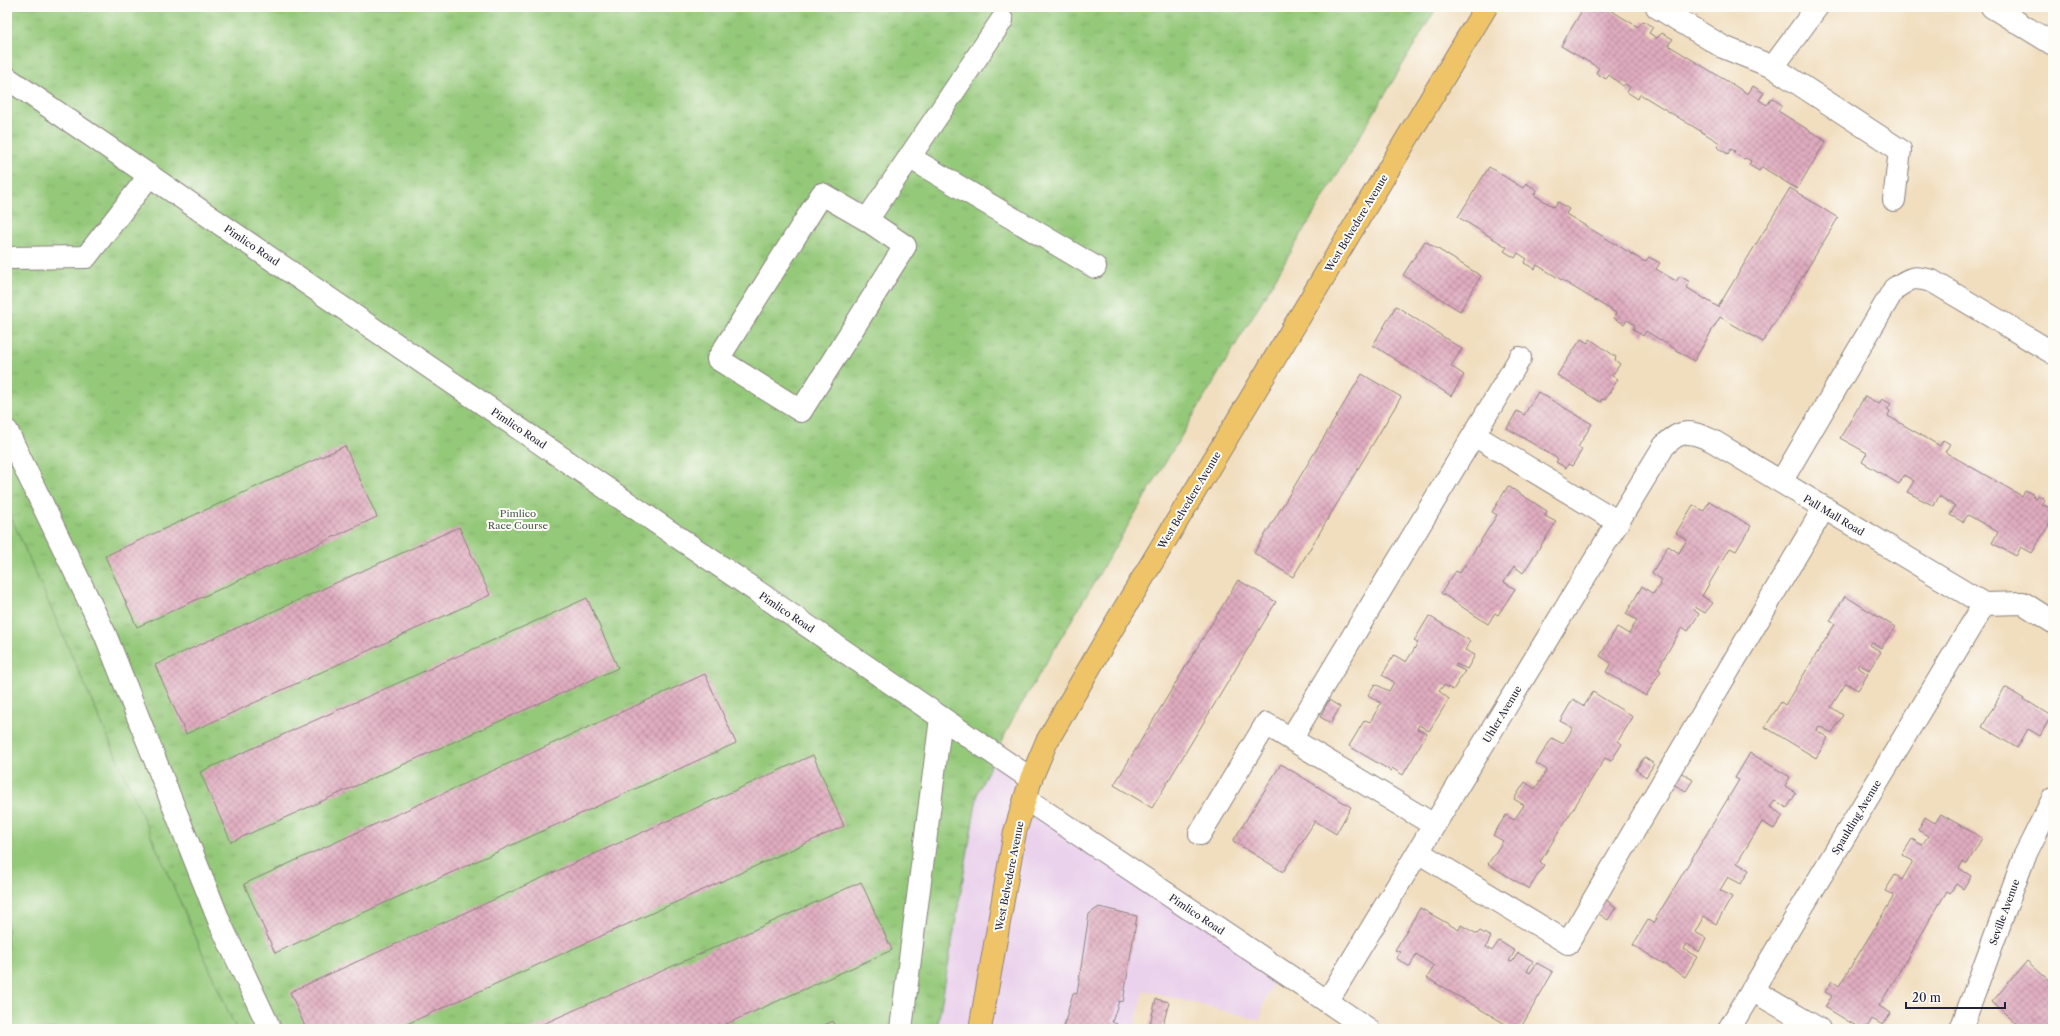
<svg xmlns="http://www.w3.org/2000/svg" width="2060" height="1036" viewBox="0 0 2060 1036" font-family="'Libre Caslon Text',serif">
<defs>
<pattern id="park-tufts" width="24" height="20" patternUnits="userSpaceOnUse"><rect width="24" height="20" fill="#95c97a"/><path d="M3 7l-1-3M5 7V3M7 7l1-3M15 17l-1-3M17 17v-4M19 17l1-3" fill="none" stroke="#80ac6a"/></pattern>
<pattern id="building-cross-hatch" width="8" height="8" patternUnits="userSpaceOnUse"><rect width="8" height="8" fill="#e0acbf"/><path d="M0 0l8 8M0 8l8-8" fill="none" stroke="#b58c9c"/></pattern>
</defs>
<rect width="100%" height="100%" fill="#fdfcf7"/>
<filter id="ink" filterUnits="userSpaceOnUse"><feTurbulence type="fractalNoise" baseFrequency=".025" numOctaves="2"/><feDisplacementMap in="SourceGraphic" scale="8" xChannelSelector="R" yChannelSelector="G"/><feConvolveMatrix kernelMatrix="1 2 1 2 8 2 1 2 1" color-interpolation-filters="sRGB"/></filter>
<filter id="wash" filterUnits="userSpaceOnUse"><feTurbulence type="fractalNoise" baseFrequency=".012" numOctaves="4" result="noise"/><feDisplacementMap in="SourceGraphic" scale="16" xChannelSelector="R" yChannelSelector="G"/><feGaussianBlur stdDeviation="0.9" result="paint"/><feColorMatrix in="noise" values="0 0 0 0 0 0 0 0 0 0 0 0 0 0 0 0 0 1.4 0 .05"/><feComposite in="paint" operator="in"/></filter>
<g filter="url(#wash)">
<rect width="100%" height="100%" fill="#f1debf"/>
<path fill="#ead1ec" d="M993 760 1005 765 1021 795 1280 971 1265 1000 1260 1020 1144 990 1134 1029H937L978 792Z"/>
<path fill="url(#park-tufts)" stroke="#5c765a" d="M7 7H1437L1012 720 978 792 937 1029H7Z"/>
<path fill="#95c97a" stroke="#5c765a" d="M7 508 236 1029H7Z"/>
<g id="blocks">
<path fill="url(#building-cross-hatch)" d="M1584 7H1605L1638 27 1643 21 1653 27 1649 33 1657 38 1662 33 1673 39 1668 45 1748 94 1753 86 1764 93 1759 100 1767 105 1772 98 1782 105 1778 111 1826 141 1797 189 1762 167 1759 171 1749 165 1751 161 1746 158 1744 159 1734 153 1735 151 1731 149 1728 154 1717 147 1720 143 1640 94 1638 99 1627 92 1630 87 1625 84 1623 86 1609 75 1606 79 1596 73 1599 68 1561 46Z
M1489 167 1523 188 1526 183 1537 190 1534 195 1554 207 1558 202 1569 209 1566 214 1645 262 1649 257 1660 263 1656 269 1676 281 1680 276 1690 282 1686 287 1718 307 1790 188 1838 218 1763 342 1720 317 1694 361 1646 331 1643 336 1633 329 1635 325 1627 320 1624 324 1614 318 1616 313 1537 265 1535 269 1524 263 1527 259 1518 253 1515 258 1504 251 1507 247 1458 217Z
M1425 241 1481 276 1460 311 1403 275Z
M1396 306 1462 349 1451 366 1464 375 1451 396 1373 345Z
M1581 339 1588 343 1590 339 1616 357 1615 360 1620 364 1612 376 1618 379 1605 400 1602 399 1600 402 1557 375Z
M1362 374 1401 397 1293 577 1254 553Z
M1538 392 1592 424 1578 447 1582 450 1572 466 1568 464 1566 468 1556 462 1558 459 1507 428 1517 411 1524 415Z
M1865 396 1879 404 1882 399 1891 404 1887 409 1890 411 1888 416 1940 446 1943 440 1950 444 1945 452 2022 496 2025 490 2034 495 2032 497 2035 499 2038 495 2045 500 2042 504 2053 510V518L2032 553 2021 547 2016 556 1992 543 1998 532 1968 515 1963 522 1950 515 1955 506 1939 496 1934 506 1907 492 1914 481 1904 475 1899 484 1862 462 1867 453 1840 438Z
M345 446 377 517 137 627 105 556Z
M1508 486 1547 511 1545 516 1556 522 1523 573 1514 566 1504 582 1515 589 1498 615 1495 613 1488 624 1441 593 1456 571 1460 573 1497 515 1492 512Z
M1709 501 1751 526 1736 551 1730 548 1702 596 1713 603 1705 613 1695 607 1694 610 1699 614 1688 631 1682 627 1658 669 1661 671 1646 696 1606 672 1611 663 1600 656 1617 627 1629 634 1637 620 1626 614 1642 586 1653 594 1659 586 1662 580 1652 573 1668 546 1679 553 1683 546 1687 540 1676 533 1693 505 1704 511Z
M459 527 490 595 186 734 155 665Z
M1238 580 1276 602 1152 808 1114 785Z
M1845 596 1895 627 1881 648 1872 642 1870 645 1881 652 1869 670 1859 664 1857 667 1868 674 1858 690 1846 683 1831 707 1843 715 1832 733 1819 726 1816 730 1828 738 1816 758 1765 727 1781 702 1785 705 1835 624 1830 621Z
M587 598 618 668 231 842 200 772Z
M1429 616 1470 641 1465 650 1475 655 1467 669 1456 664 1455 666 1465 671 1453 690 1444 685 1439 691 1449 699 1429 731 1419 725 1417 729 1427 733 1403 775 1392 768 1391 771 1349 746 1364 721 1365 720 1370 722 1381 703 1368 695 1375 684 1389 691 1394 682 1382 675 1394 655 1406 662 1418 643 1414 641Z
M705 674 736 743 275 953 244 884Z
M2005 687 2051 716 2040 736 2028 729 2017 748 1982 727Z
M1593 692 1633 717 1618 741 1622 744 1611 761 1605 758 1540 862 1544 865 1529 889 1488 864 1503 841 1493 835 1506 815 1514 820 1524 805 1514 799 1525 782 1535 789 1547 770 1536 763 1552 738 1563 744 1573 728 1560 721 1573 699 1584 706Z
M1329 700 1340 707 1331 723 1320 717Z
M1750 753 1790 777 1785 786 1796 793 1787 808 1775 800 1770 807 1783 815 1774 829 1762 822 1737 863 1749 870 1741 884 1728 877 1720 890 1732 897 1716 924 1704 916 1695 932 1706 938 1699 952 1687 944 1684 949 1697 957 1685 977 1633 945 1648 920 1653 923 1739 780 1735 778Z
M813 755 844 826 396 1029H306L290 992Z
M1644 757 1654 764 1646 777 1636 770Z
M1281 764 1351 807 1336 834 1315 821 1283 872 1233 841Z
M1680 772 1693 780 1686 791 1673 784Z
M1941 814 1982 838 1967 864 1963 862 1959 868 1971 876 1963 889 1956 884 1950 893 1947 891 1879 1006 1891 1013 1883 1025 1872 1019 1866 1029H1861L1825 1007 1832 996 1825 992 1832 981 1839 986 1891 901 1894 895 1885 891 1895 875 1902 879 1903 878 1913 861 1902 855 1912 839 1922 845 1928 836 1918 830 1925 817 1935 823Z
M861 882 892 950 715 1029H532Z
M1605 899 1616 907 1608 920 1596 912Z
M1099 907 1137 916 1123 1002 1119 1001 1112 1022 1117 1024 1116 1029H1063L1073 993 1077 994 1089 914Z
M1420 908 1459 930 1461 925 1477 934 1480 931 1491 937 1486 947 1492 951 1499 941 1515 951 1509 961 1512 962 1518 953 1533 961 1527 971 1530 973 1537 963 1553 972 1520 1029H1514L1427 978 1434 966 1416 954 1410 967 1396 958 1400 952 1395 950Z
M2027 961 2053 984V1029H2023L1992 1002Z
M1156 999 1169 1002 1162 1029 1149 1028Z
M833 1021 837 1029H816Z"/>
</g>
</g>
<g filter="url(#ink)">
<use href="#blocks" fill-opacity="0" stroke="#8a807d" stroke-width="1"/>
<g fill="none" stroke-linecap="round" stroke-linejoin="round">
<defs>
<path id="minor" d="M1657 7 1723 47 1773 67 1900 150 1894 200
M1992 7 2053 44
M1773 67 1817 7
M7 78 1031 779
M909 157 1095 267
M867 220 905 246 801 411 718 359 822 194 867 220 1002 20
M7 258 86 257 150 175
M7 431 105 634 220 923 270 1029
M1474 435 1618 522
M1781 482 1894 289C1912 277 1912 276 1932 281L2053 353
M1984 604 2023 603 2053 622
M1291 739 1520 358
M1026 799 1368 1029
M1200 834 1266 724 1434 825
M1418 852 1568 943 1824 508
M1752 990 1819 1029
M1327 1002 1664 446C1681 428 1692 431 1713 441L1984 604
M901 1029 941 718
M1729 1029 1984 604
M1961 1029 2025 855 2053 799"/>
<path id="major" d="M980 1029 1015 832 1031 779 1046 743 1112 629 1486 7"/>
</defs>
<use href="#minor" stroke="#8a807d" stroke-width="24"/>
<use href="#major" stroke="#8a807d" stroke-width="24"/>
<use href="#minor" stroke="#fff" stroke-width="22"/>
<use href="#major" stroke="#efc469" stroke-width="22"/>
</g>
</g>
<g text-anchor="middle" stroke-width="4" stroke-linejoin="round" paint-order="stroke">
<g font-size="10" fill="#22223b" stroke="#fdfcf7">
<text transform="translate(1356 223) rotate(-59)" y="4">West Belvedere Avenue</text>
<text transform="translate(252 245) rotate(34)" y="4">Pimlico Road</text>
<text transform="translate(519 428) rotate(34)" y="4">Pimlico Road</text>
<text transform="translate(1189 500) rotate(-59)" y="4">West Belvedere Avenue</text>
<text transform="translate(1834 515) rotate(31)" y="4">Pall Mall Road</text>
<text transform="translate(787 612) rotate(34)" y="4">Pimlico Road</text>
<text transform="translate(1502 714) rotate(-59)" y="4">Uhler Avenue</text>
<text transform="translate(1856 817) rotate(-59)" y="4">Spaulding Avenue</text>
<text transform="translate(1009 876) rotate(-79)" y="4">West Belvedere Avenue</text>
<text transform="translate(2004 912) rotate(-70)" y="4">Seville Avenue</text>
<text transform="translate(1197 914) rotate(34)" y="4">Pimlico Road</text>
</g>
<g font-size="10" fill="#4a5c51" stroke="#fdfcf7">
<text x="518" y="517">Pimlico<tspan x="518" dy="12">Race Course</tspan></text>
</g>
</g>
<rect width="2060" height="1036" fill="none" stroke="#fdfcf7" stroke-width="24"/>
<path d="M1906 1002v6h99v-6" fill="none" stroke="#22223b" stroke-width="2"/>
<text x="1912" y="1002" font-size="12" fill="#22223b" stroke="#fdfcf7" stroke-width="3" paint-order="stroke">20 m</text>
</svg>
